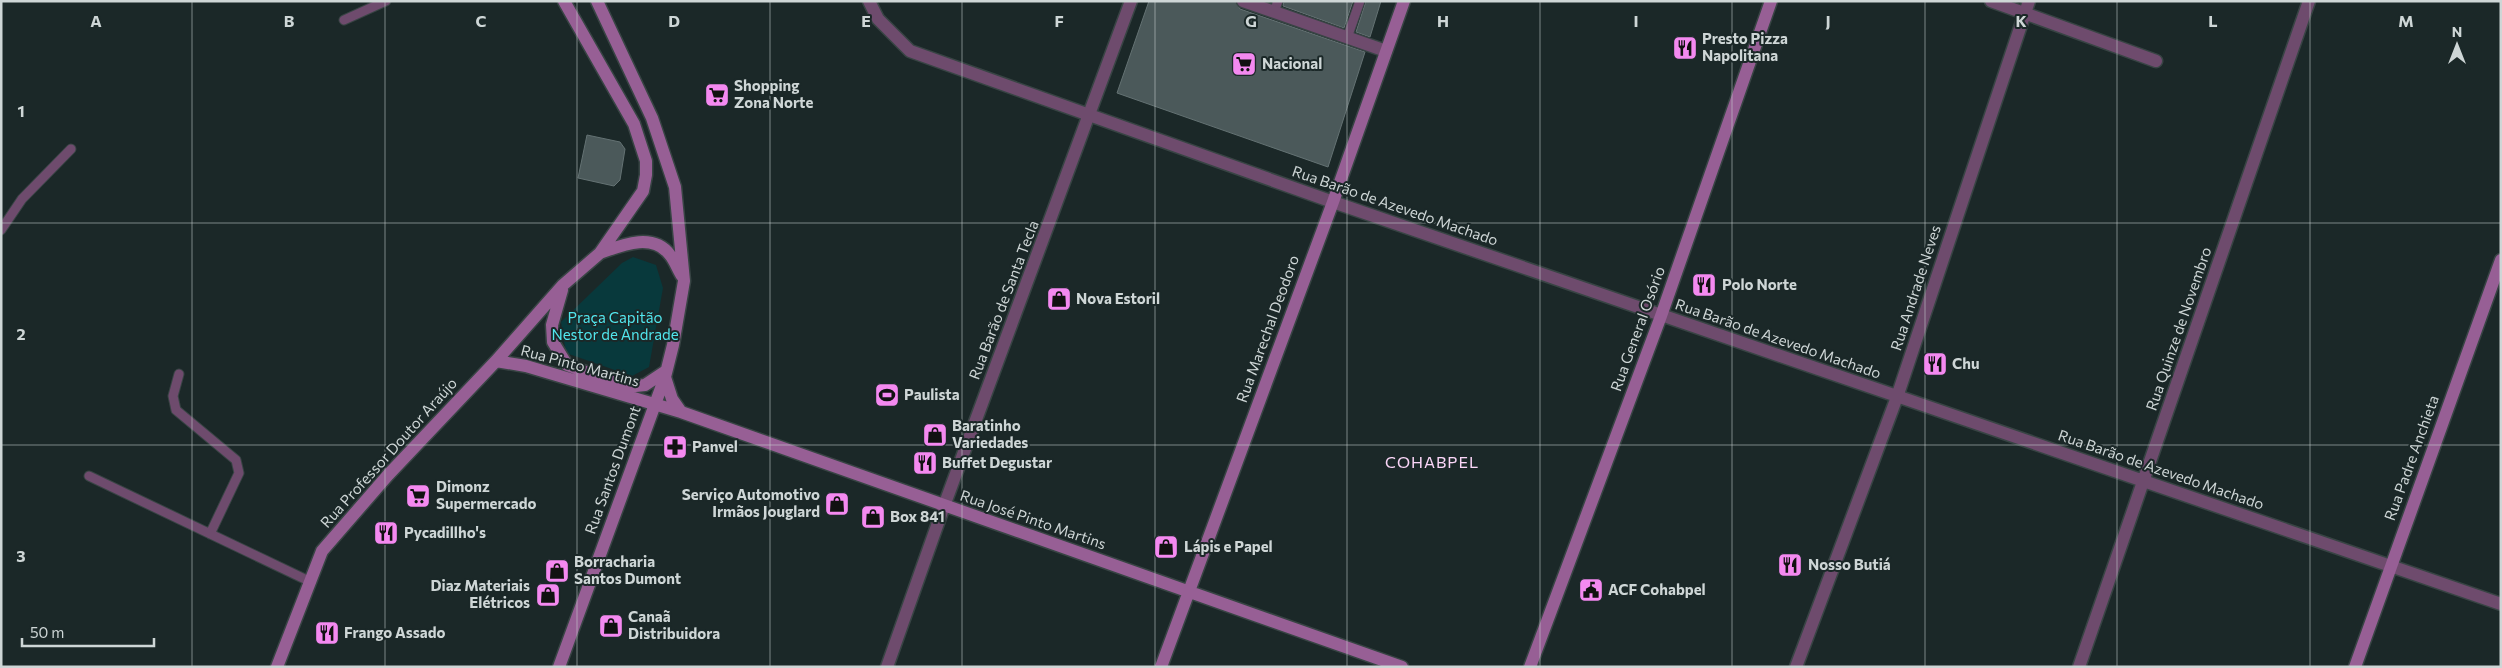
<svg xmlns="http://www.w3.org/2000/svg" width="2502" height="668" viewBox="0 0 2502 668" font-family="Commissioner,sans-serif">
<rect width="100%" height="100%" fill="#1b2828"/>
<path fill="#08393c" d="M633 257 656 265 663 288 649 367 632 376 566 353 561 322 622 263Z"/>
<path fill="#4b595a" stroke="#647273" d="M1149 1H1235L1240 9 1365 52 1328 167 1117 93Z
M1284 1H1353L1344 28 1283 6Z
M1366 1H1381L1370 37 1356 32Z
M587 135 620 142 625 149 620 180 614 186 578 178Z"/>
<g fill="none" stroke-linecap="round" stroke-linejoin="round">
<defs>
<path id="lane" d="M1274 12 1278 1
M344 20 386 1
M1347 38 1360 1
M1 230 22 199 71 149
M179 374 173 396 176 410 236 460 239 473 210 534
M89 476 311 582"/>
<path id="street" d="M869 1 878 19 910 51 1333 202 2501 604
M1243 1 1386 51
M1991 1 2156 61
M887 667 944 506 1131 1
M1796 667 1897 397 2029 1
M2079 667 2309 1"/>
<path id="secondary" d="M600 253C622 245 653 232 670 255 675 261 678 270 682 276
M562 290 552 325 553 342 567 365 626 387 645 385 666 371
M496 361 526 366 681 412 1402 667
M665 377 672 399 681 412
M277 667 322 551 388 475 496 361 563 285 600 253 643 191 646 175V161L634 124 564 1
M559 667 665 377 673 345 684 281 675 187 652 118 597 1
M1161 667 1333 202 1404 1
M1530 667 1661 316 1771 1
M2355 667 2501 260"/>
</defs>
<use href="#lane" stroke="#384444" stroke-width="11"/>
<use href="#street" stroke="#384444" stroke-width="15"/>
<use href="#secondary" stroke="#384444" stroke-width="15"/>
<use href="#lane" stroke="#6e4b6d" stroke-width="9"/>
<use href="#street" stroke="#6e4b6d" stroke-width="12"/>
<use href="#secondary" stroke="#975f95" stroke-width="12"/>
</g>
<path fill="none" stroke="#ced6d6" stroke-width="1" stroke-opacity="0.55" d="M192 1V667M385 1V667M577 1V667M770 1V667M962 1V667M1155 1V667M1347 1V667M1540 1V667M1732 1V667M1925 1V667M2117 1V667M2310 1V667M1 223H2501M1 445H2501"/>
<defs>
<symbol id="restaurant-square" viewBox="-11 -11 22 22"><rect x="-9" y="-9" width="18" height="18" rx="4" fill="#f489f0" stroke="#1b2828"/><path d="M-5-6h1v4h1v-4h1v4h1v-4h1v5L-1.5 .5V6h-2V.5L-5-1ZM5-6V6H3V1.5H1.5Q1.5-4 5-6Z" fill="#111"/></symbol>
<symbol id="supermarket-square" viewBox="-11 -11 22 22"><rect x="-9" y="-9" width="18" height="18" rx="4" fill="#f489f0" stroke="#1b2828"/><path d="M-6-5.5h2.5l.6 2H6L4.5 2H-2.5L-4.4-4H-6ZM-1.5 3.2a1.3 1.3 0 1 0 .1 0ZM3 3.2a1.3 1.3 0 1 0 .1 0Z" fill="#111"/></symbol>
<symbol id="shop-square" viewBox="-11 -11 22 22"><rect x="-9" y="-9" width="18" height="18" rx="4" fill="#f489f0" stroke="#1b2828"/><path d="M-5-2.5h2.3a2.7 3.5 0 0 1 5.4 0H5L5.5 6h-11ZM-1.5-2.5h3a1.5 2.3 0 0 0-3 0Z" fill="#111"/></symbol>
<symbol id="stadium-square" viewBox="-11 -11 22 22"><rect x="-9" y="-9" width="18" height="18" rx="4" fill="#f489f0" stroke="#1b2828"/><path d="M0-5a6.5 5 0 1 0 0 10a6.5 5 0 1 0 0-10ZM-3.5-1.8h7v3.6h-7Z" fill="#111"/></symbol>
<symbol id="pharmacy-square" viewBox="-11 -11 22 22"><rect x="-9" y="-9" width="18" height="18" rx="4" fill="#f489f0" stroke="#1b2828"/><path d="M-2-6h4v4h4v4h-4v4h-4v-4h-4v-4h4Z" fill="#111"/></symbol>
<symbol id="civic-square" viewBox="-11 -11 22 22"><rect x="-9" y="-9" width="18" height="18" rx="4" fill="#f489f0" stroke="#1b2828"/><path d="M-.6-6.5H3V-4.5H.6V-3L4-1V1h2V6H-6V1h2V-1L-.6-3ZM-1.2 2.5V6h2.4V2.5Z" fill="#111"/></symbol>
</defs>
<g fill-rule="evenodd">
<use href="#restaurant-square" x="1671" y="34" width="28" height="28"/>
<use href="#supermarket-square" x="1230" y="50" width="28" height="28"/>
<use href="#supermarket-square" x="703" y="81" width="28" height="28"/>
<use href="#restaurant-square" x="1690" y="271" width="28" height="28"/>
<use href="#shop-square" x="1045" y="285" width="28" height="28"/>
<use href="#restaurant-square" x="1921" y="350" width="28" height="28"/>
<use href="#stadium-square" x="873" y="381" width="28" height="28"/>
<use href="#shop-square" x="921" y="421" width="28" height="28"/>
<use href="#pharmacy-square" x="661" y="433" width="28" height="28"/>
<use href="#restaurant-square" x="911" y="449" width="28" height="28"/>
<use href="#supermarket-square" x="404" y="482" width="28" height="28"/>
<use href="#shop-square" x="823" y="490" width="28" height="28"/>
<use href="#shop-square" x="859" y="503" width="28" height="28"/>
<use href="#restaurant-square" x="372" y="519" width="28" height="28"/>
<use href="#shop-square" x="1152" y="533" width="28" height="28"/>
<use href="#restaurant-square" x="1776" y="551" width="28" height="28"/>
<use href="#shop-square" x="543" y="557" width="28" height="28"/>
<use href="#civic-square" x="1577" y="576" width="28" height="28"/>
<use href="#shop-square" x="534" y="581" width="28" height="28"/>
<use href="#shop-square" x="597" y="612" width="28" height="28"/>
<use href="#restaurant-square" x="313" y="619" width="28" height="28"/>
</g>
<g text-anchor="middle" stroke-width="4" stroke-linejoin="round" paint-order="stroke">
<g font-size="15" font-weight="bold" fill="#ced6d6" stroke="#1b2828" text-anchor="start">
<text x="1702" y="44">Presto Pizza<tspan x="1702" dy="17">Napolitana</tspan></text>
<text x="1262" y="69">Nacional</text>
<text x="734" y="91">Shopping<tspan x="734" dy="17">Zona Norte</tspan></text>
<text x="1722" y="290">Polo Norte</text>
<text x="1076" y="304">Nova Estoril</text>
<text x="1952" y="369">Chu</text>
<text x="904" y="400">Paulista</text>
<text x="952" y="431">Baratinho<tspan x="952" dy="17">Variedades</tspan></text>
<text x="692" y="452">Panvel</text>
<text x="942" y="468">Buffet Degustar</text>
<text x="436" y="492">Dimonz<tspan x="436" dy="17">Supermercado</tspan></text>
<text x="820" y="500" text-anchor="end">Serviço Automotivo<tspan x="820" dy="17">Irmãos Jouglard</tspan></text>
<text x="890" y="522">Box 841</text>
<text x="404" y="538">Pycadillho's</text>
<text x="1184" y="552">Lápis e Papel</text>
<text x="574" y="567">Borracharia<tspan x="574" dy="17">Santos Dumont</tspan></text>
<text x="1808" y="570">Nosso Butiá</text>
<text x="530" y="591" text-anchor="end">Diaz Materiais<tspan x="530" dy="17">Elétricos</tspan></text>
<text x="1608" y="595">ACF Cohabpel</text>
<text x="628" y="622">Canaã<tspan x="628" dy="17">Distribuidora</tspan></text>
<text x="344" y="638">Frango Assado</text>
</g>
<g font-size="15" fill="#ced6d6" stroke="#1b2828">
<text transform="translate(1395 206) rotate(19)" y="5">Rua Barão de Azevedo Machado</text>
<text transform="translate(1916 288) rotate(-72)" y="5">Rua Andrade Neves</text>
<text transform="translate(1004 300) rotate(-69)" y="5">Rua Barão de Santa Tecla</text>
<text transform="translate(1268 329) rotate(-70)" y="5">Rua Marechal Deodoro</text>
<text transform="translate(1638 329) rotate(-70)" y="5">Rua General Osório</text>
<text transform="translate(2179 329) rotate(-71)" y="5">Rua Quinze de Novembro</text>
<text transform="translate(1778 339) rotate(19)" y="5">Rua Barão de Azevedo Machado</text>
<text transform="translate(580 366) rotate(15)" y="5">Rua Pinto Martins</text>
<text transform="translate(389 453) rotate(-48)" y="5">Rua Professor Doutor Araújo</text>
<text transform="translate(2412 458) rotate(-70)" y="5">Rua Padre Anchieta</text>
<text transform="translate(613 470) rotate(-70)" y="5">Rua Santos Dumont</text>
<text transform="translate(2161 470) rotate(19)" y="5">Rua Barão de Azevedo Machado</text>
<text transform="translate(1033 520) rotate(19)" y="5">Rua José Pinto Martins</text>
</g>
<g font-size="15" fill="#51e6ed" stroke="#1b2828">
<text x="615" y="323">Praça Capitão<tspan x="615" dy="17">Nestor de Andrade</tspan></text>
</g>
<g font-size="16" letter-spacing="1" fill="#fbd6f8" stroke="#1b2828">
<text x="1432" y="468">COHABPEL</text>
</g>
</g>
<g font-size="16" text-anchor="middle" font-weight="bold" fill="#ced6d6" stroke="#1b2828" stroke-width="4" stroke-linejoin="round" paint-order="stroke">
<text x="96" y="27">A</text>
<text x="289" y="27">B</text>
<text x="481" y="27">C</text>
<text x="674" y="27">D</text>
<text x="866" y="27">E</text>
<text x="1059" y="27">F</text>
<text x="1251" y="27">G</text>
<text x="1443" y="27">H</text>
<text x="1636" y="27">I</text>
<text x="1828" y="27">J</text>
<text x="2021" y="27">K</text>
<text x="2213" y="27">L</text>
<text x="2406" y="27">M</text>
<text x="21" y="117">1</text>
<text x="21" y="340">2</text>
<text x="21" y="562">3</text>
</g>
<rect width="2502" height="668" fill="none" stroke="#ced6d6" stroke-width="5"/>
<g transform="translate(2457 45)" stroke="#1b2828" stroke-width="4" paint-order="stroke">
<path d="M0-4L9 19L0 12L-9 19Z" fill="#ced6d6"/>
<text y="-8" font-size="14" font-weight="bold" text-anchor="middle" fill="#ced6d6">N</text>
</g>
<path d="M22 638v8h132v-8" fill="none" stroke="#ced6d6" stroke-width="2.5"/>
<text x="30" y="638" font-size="15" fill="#ced6d6" stroke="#1b2828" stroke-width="4" paint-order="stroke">50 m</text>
</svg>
